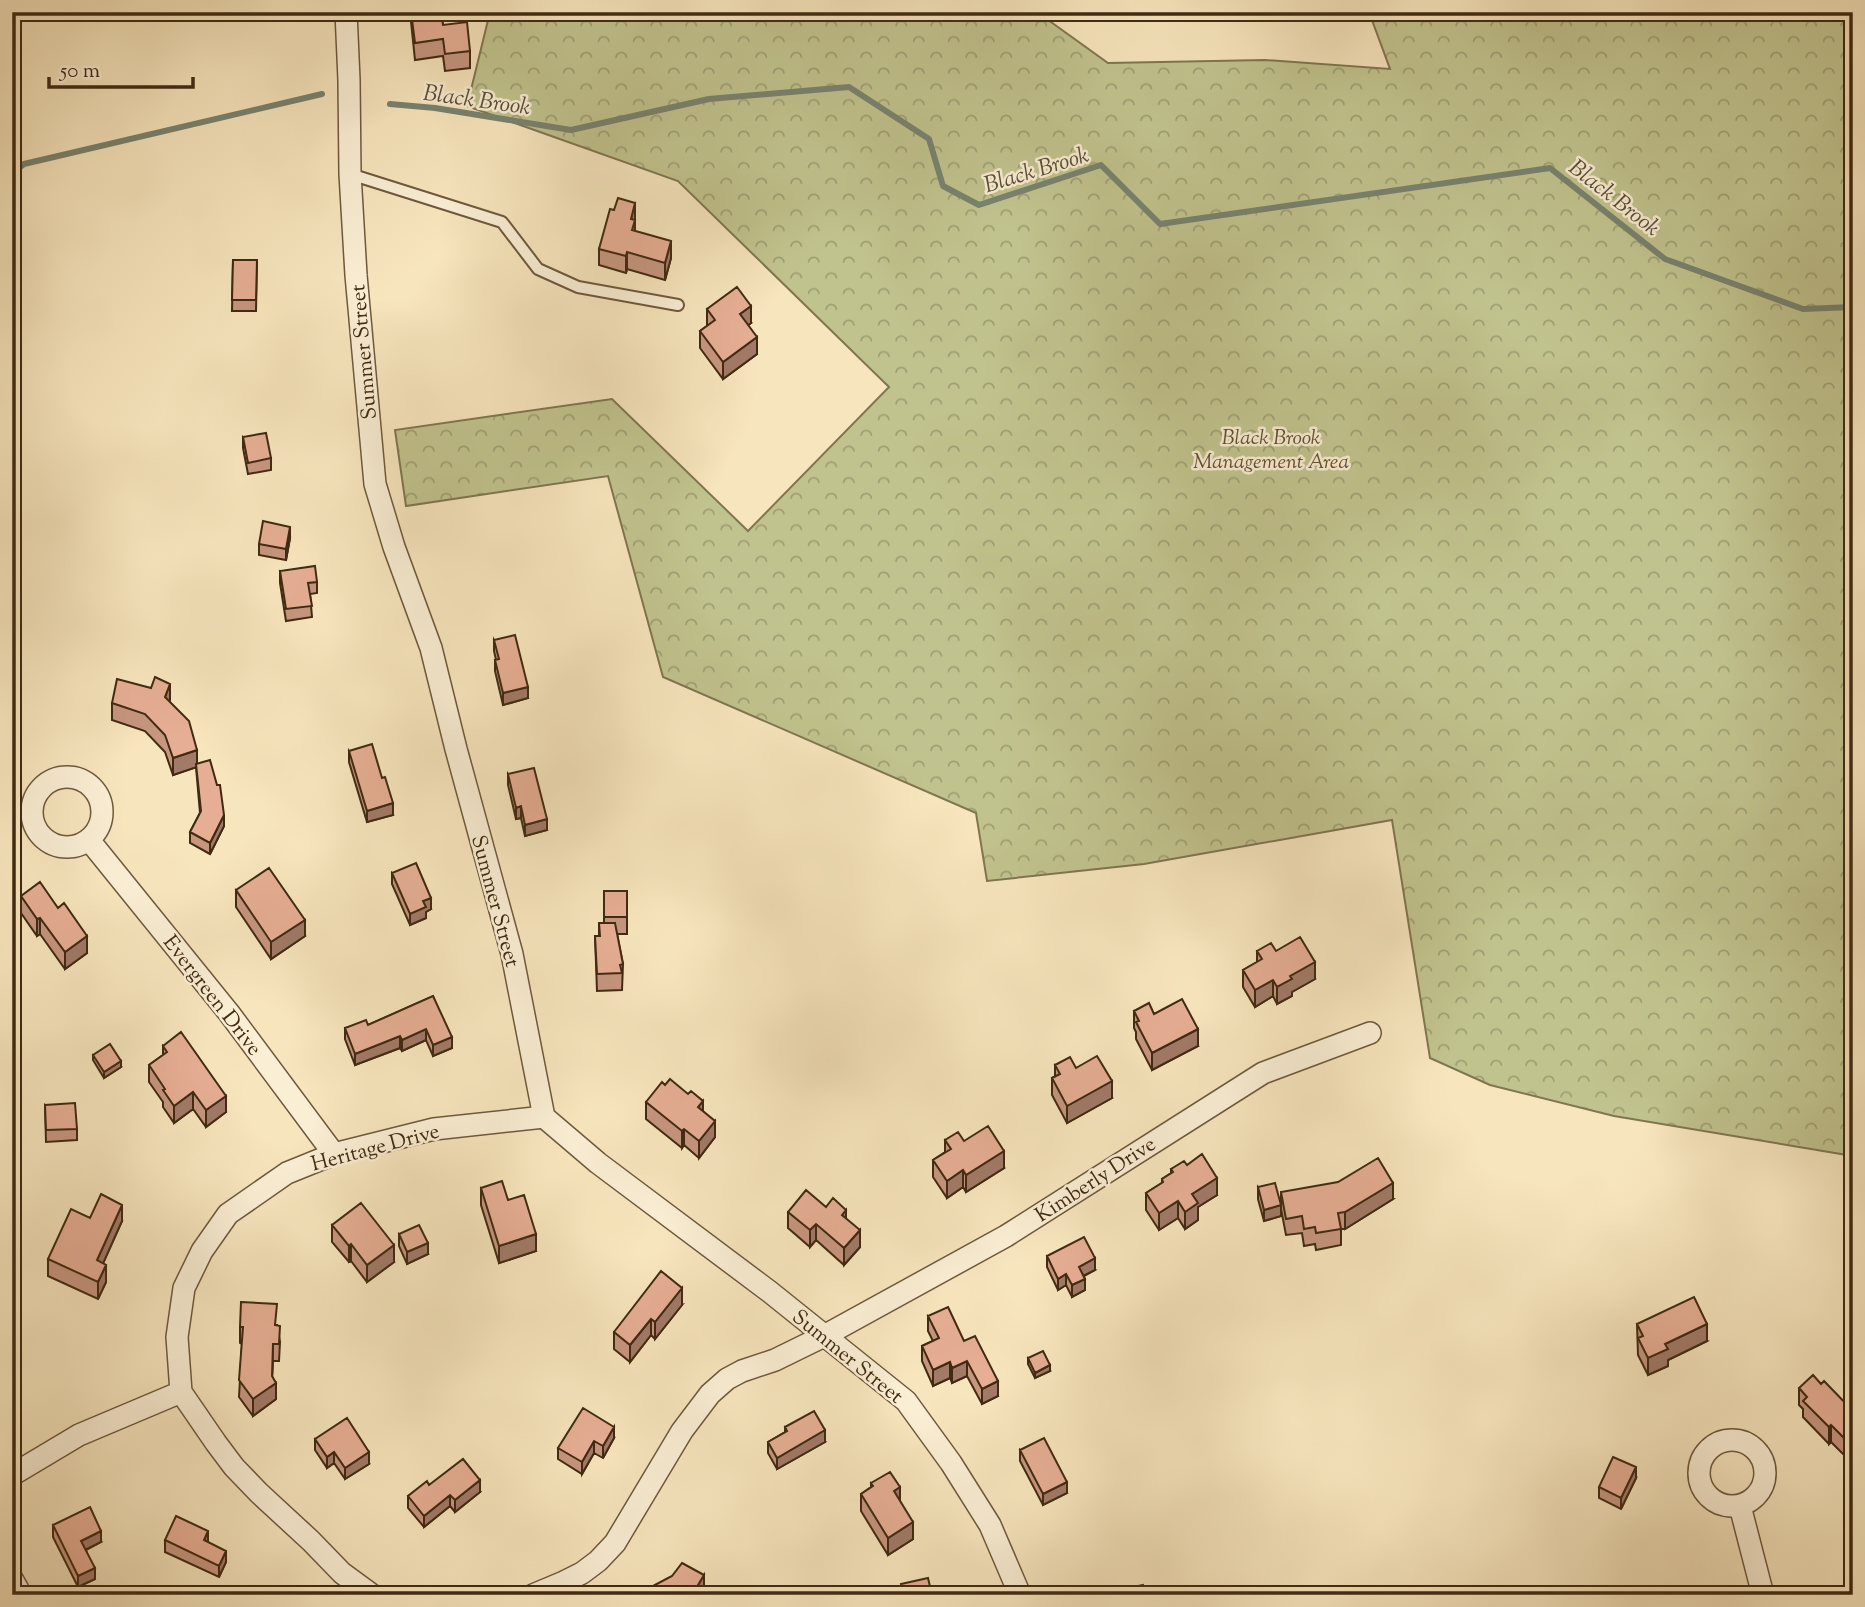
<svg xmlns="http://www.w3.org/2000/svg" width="1865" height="1607" viewBox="0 0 1865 1607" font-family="'Sorts Mill Goudy',serif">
<defs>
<pattern id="forest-crowns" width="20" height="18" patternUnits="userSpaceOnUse" patternTransform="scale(1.75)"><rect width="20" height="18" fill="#c1c38e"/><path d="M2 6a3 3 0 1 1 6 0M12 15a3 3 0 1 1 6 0" fill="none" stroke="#9e9f73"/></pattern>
</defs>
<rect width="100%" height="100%" fill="#f7e5bd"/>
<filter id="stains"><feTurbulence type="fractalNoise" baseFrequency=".00286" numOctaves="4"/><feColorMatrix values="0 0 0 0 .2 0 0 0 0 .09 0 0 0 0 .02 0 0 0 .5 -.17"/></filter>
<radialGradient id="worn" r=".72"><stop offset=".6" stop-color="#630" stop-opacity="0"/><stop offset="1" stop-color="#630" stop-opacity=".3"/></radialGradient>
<path fill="url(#forest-crowns)" stroke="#807650" stroke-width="2" d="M490 12H1037L1108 63 1265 60 1390 69 1369 12H1853V1156L1614 1116 1490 1085 1430 1058 1392 820 1144 864 987 881 976 813 663 677 608 476 406 506 395 430 612 399 748 531 889 387 678 181 467 106Z"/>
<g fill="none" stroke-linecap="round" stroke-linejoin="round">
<path stroke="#78836f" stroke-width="6" d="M390 104 435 108 571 130 709 99 849 87 929 139 943 186 979 205 1101 165 1160 224 1550 168 1665 259 1803 309 1853 307
M12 173 24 164 322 94"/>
<defs>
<path id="service" d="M350 174 502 222 538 269 578 287 678 305"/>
<path id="minor" d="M346 12 349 80 350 174 356 275 375 484 394 547 431 648 456 749 512 954 544 1117 598 1163 770 1292 906 1401 951 1463 990 1525 1020 1595
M32 812a35 35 0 1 1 70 0a35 35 0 1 1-70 0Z
M89 840 229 1013 334 1154
M1699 1473a33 33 0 1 1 66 0a33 33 0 1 1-66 0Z
M12 1475 79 1435 181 1392
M1740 1506 1763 1595
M12 1579 21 1595
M372 1595 342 1573 311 1541 259 1493 234 1467 216 1443 181 1392 177 1337 184 1288 202 1251 228 1214 287 1173 334 1154 434 1129 544 1117
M533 1595 564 1582 582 1573 598 1561 615 1543 682 1431 710 1394 727 1379 742 1371 775 1360 824 1336 1006 1236 1263 1073 1370 1033"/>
</defs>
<use href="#service" stroke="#6e593c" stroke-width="14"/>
<use href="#minor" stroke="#6e593c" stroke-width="24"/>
<use href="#service" stroke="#faeed4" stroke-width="10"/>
<use href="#minor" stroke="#faeed4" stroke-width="21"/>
</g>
<path fill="#c6967f" stroke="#402a11" stroke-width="2" d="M225 12H253V17L226 20Z
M410 12H441L443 25 470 51V68L445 71 443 56 415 60Z
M635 203V231L671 258 665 280 627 269 626 273 599 265V249L614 210Z
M233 260H257L256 311H232Z
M707 309 751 323 748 325 757 354 723 379 700 348V331L707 326Z
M243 437 271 458V470L248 474 243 448Z
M290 538 286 560 259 555V544Z
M280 571 317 582V593L310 594 312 617 286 621 280 583Z
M494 640 528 698 503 705 495 671V660H496L494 651Z
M169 701 224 826 210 854 190 843V832L200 813 196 767 173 775 165 752 145 731 112 720V703Z
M349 751 393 815 367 822 349 762Z
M508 774 547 830 525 836 521 818 516 819 508 785Z
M392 873 431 909 426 912V918L410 925 392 884Z
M236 890 305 936 271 959 236 907Z
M604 891H627V934H617L623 964 622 990 597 991 595 936H599V923H604Z
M21 896 58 908 87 953 65 969 40 934 37 936 21 913Z
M1257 951H1276L1315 979 1292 992V996L1277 1004 1273 996 1255 1007 1243 987V970L1257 962Z
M433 996 452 1048 433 1056 426 1040 402 1051 400 1048 355 1065 345 1039V1028L368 1025Z
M1134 1011 1154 1014 1198 1046 1152 1070 1136 1039V1032L1134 1028Z
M163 1046 226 1112 206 1127 193 1109 174 1123 163 1107V1102L149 1082V1065L163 1055Z
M93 1055 121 1067 104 1078 93 1060Z
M1055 1065 1112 1098 1067 1123 1052 1095V1078L1055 1076Z
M646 1102 703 1111 715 1137 699 1158 684 1145 682 1148 646 1119Z
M45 1105 77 1129V1140L46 1142Z
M945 1140 1004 1168 966 1192 963 1187 947 1198 933 1177V1160L945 1152Z
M1187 1165 1217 1195 1198 1207V1220L1185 1229 1178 1218 1159 1230 1146 1210V1193L1162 1183V1179L1171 1173V1169Z
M1258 1187 1281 1216 1264 1221 1258 1199Z
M481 1188 508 1200 536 1251 499 1263 481 1205Z
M1281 1192 1393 1199 1345 1229H1341V1245L1316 1250 1315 1244 1304 1246 1302 1233 1286 1235 1281 1209Z
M826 1207 846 1219 860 1247 844 1265 816 1240 810 1247 788 1228V1212Z
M90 1218 122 1221 103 1263 106 1282 98 1299 48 1276V1259Z
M332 1225 394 1262 367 1282 351 1261 349 1262 332 1242Z
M399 1234 428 1254 407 1264 399 1246Z
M1047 1256 1095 1270 1084 1276 1085 1290 1072 1297 1066 1285 1058 1290 1047 1267Z
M682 1305 655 1339 651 1335 630 1362 614 1349V1332Z
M928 1316 964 1341 998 1396 982 1404 967 1376 952 1383 950 1378 933 1386 922 1361V1346L933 1341 928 1331Z
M1637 1324 1707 1341 1668 1360V1366L1648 1375 1638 1355Z
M277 1325 280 1342 279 1361H273L272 1377 276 1399 253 1416 239 1397 242 1344 240 1343V1327Z
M1028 1358 1050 1371 1035 1378 1028 1364Z
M1821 1384 1853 1411 1845 1456 1831 1442 1829 1444 1803 1417V1409L1799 1405V1388Z
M785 1427 825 1442 777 1469 768 1453V1442L785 1432Z
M614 1438 603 1458 594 1453 582 1474 558 1459V1448Z
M315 1439 369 1464 345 1479 334 1463 327 1468 315 1450Z
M1020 1450 1067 1493 1043 1505 1020 1461Z
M1636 1478 1621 1509 1599 1498V1487Z
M871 1483 900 1501 913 1539 888 1555 861 1511V1494L871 1487Z
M429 1485 480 1492 455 1512 450 1506 424 1527 408 1508V1496Z
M53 1525 101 1542 86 1550 95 1579 78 1587 53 1537Z
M1853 1534V1563L1845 1550V1538Z
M165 1540 208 1542 226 1562 219 1577 165 1552Z"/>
<path fill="#a17a68" stroke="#402a11" stroke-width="2" d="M635 203V237L632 247 631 219Z
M671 241V258L665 280V263Z
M627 252V269L626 273V256Z
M751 306V323L740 331V314Z
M757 337V354L723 379V362Z
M290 527V538L286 560V549Z
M170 684V700L165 714V697Z
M528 687V698L503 705V693Z
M197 750V767L173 775V758Z
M393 803V815L367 822V811Z
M521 806V818L516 819V808Z
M224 815V826L210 854V843Z
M547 819V830L525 836V825Z
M431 898V909L426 912V918L410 925V914L423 901Z
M40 918V934L37 936V919Z
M305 920V936L271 959V942Z
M87 936V953L65 969V952Z
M1315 962V979L1292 992V996L1277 1004V987L1290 976Z
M1273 980V996L1255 1007V990Z
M426 1029V1040L402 1051V1040Z
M1198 1029V1046L1152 1070V1053Z
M400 1036V1048L355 1065V1054Z
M452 1037V1048L433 1056V1045Z
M121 1061V1067L104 1078V1072Z
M1112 1081V1098L1067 1123V1106Z
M193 1092V1109L174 1123V1106Z
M226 1096V1112L206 1127V1110Z
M703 1101V1118L698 1107Z
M715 1121V1137L699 1158V1141Z
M684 1129V1145L682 1148V1131Z
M1004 1151V1168L966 1192V1175Z
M963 1170V1187L947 1198V1181Z
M1217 1178V1195L1198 1207V1220L1185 1229V1212L1192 1194Z
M1393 1183V1199L1345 1229V1212Z
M1178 1201V1218L1159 1230V1213Z
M122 1205V1221L97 1277V1260Z
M1281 1205V1216L1264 1221V1210Z
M846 1210V1226L842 1215Z
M816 1224V1240L810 1247V1230Z
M860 1230V1247L844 1265V1248Z
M536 1234V1251L499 1263V1246Z
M428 1243V1254L407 1264V1252Z
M351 1244V1261L349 1262V1246Z
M394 1245V1262L367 1282V1265Z
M1095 1258V1270L1079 1278V1267Z
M106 1265V1282L98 1299V1282Z
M1066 1274V1285L1058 1290V1279Z
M1085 1279V1290L1072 1297V1285Z
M682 1288V1305L655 1339V1322Z
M651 1319V1335L630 1362V1345Z
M1707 1324V1341L1668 1360V1366L1648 1375V1358L1665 1344Z
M273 1344 272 1386 276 1383V1399L253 1416V1399Z
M967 1361V1376L952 1383V1368Z
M950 1362V1378L933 1386V1370Z
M1050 1365V1371L1035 1378V1373Z
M998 1381V1396L982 1404V1389Z
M1831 1425V1442L1829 1444V1427Z
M614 1427V1438L603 1458V1446Z
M825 1430V1442L777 1469V1458Z
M1853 1431V1448L1845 1456V1439Z
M594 1441V1453L582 1474V1462Z
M334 1452V1463L327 1468V1457Z
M369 1452V1464L345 1479V1468Z
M1636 1467V1478L1621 1509V1498Z
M480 1480V1492L455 1512V1500Z
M1067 1482V1493L1043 1505V1494Z
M900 1487V1504L894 1491Z
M450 1495V1506L424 1527V1516Z
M913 1522V1539L888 1555V1538Z
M101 1531V1542L81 1552V1541Z
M208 1531V1542L204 1540Z
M226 1551V1562L219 1577V1566Z
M95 1568V1579L78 1587V1576Z
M704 1575V1592L702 1595H692Z"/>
<path fill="#e6ae94" stroke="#402a11" stroke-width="2" d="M411 12H441L443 25 467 22 470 51 445 54 443 39 415 43Z
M618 198 635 203 631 219 635 220 632 230 671 241 665 263 627 252 626 256 599 249 610 209 614 210Z
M233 260H257L256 300H232Z
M737 287 751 306 740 314 757 337 723 362 700 331 715 320 707 309Z
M266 433 271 458 248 463 243 437Z
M263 521 290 527 286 549 259 544Z
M315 566 317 582 308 583 312 606 286 609 280 571Z
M515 635 528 687 503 693 495 660 499 659 494 640Z
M155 677 170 684 165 697 189 721 197 750 173 758 165 735 145 714 112 703 117 679 151 688Z
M372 744 382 778 385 777 393 803 367 811 349 751Z
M210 760 217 785H220L224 815 210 843 190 832 201 811 196 764Z
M534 768 547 819 525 825 521 806 516 808 508 774Z
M416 863 431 898 423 901 426 907 410 914 392 873Z
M269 868 305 920 271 942 236 890Z
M40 882 58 908 64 903 87 936 65 952 40 918 37 919 21 896Z
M604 891H627V917H604Z
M599 923H615L623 964 620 965 622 973 597 974 595 936H600Z
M1300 937 1315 962 1290 976 1292 979 1277 987 1273 980 1255 990 1243 970 1262 959 1257 951 1271 943 1276 951Z
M433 996 452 1037 433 1045 426 1029 402 1040 400 1036 355 1054 345 1028 366 1020 368 1025Z
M1182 999 1198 1029 1152 1053 1136 1022 1139 1021 1134 1011 1149 1003 1154 1014Z
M181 1032 226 1096 206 1110 193 1092 174 1106 163 1090 165 1089 149 1065 167 1052 163 1046Z
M110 1044 121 1061 104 1072 93 1055Z
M1097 1056 1112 1081 1067 1106 1052 1078 1060 1074 1055 1065 1070 1057 1076 1068Z
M670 1079 688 1094 691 1091 703 1101 698 1107 715 1121 699 1141 684 1129 682 1131 646 1102 662 1082 665 1085Z
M75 1103 77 1129 46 1130 45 1105Z
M988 1126 1004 1151 966 1175 963 1170 947 1181 933 1160 951 1149 945 1140 958 1132 964 1141Z
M1202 1154 1217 1178 1192 1194 1198 1203 1185 1212 1178 1201 1159 1213 1146 1193 1163 1182 1162 1179 1173 1172 1171 1169 1184 1161 1187 1165Z
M1378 1158 1393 1183 1345 1212 1338 1213 1341 1229 1316 1233 1315 1227 1304 1229 1302 1216 1286 1219 1281 1192 1338 1182Z
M502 1181 508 1200 524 1195 536 1234 499 1246 481 1188Z
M1275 1183 1281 1205 1264 1210 1258 1187Z
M806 1190 826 1207 833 1198 846 1210 842 1215 860 1230 844 1248 816 1224 810 1230 788 1212Z
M101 1194 122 1205 97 1260 106 1265 98 1282 48 1259 71 1209 90 1218Z
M361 1203 394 1245 367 1265 351 1244 349 1246 332 1225Z
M419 1225 428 1243 407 1252 399 1234Z
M1084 1237 1095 1258 1079 1267 1085 1279 1072 1285 1066 1274 1058 1279 1047 1256Z
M661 1271 682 1288 655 1322 651 1319 630 1345 614 1332Z
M1694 1297 1707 1324 1665 1344 1668 1349 1648 1358 1638 1338 1643 1336 1637 1324Z
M241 1302 277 1304 275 1325 280 1326 279 1344H273L272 1376 276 1383 253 1399 239 1380 243 1327H240Z
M948 1307 964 1341 975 1336 998 1381 982 1389 967 1361 952 1368 950 1362 933 1370 922 1346 939 1338 928 1316Z
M1043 1351 1050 1365 1035 1373 1028 1358Z
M1813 1375 1821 1384 1824 1381 1853 1411V1431L1845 1439 1831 1425 1829 1427 1803 1401 1807 1397 1799 1388Z
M583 1408 614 1427 603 1446 594 1441 582 1462 558 1448Z
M814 1411 825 1430 777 1458 768 1442 787 1431 785 1427Z
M347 1418 369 1452 345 1468 334 1452 327 1457 315 1439Z
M1044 1438 1067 1482 1043 1494 1020 1450Z
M1613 1457 1636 1467 1621 1498 1599 1487Z
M463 1459 480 1480 455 1500 450 1495 424 1516 408 1496 427 1481 429 1485Z
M890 1472 900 1487 894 1491 913 1522 888 1538 861 1494 873 1486 871 1483Z
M90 1507 101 1531 81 1541 95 1568 78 1576 53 1525Z
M176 1516 208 1531 204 1540 226 1551 219 1566 165 1540Z
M1853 1534V1552L1845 1538Z
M682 1563 704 1575 692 1595H636L672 1576Z
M928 1578 932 1595H904L901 1584Z
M1143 1585 1145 1595H1115L1114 1591Z"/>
<g text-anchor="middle" stroke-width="5" stroke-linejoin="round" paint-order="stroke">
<g font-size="21" fill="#402a11" stroke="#faeed4">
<text transform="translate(363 352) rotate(-95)" y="7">Summer Street</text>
<text transform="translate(496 901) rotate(75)" y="7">Summer Street</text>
<text transform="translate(213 995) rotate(52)" y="7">Evergreen Drive</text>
<text transform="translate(375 1147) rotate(-15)" y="7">Heritage Drive</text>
<text transform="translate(1095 1179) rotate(-33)" y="7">Kimberly Drive</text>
<text transform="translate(848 1356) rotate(39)" y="7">Summer Street</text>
</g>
<g font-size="21" font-style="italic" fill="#605030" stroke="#faeed4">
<text x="1271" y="444">Black Brook<tspan x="1271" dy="24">Management Area</tspan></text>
</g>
<g font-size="23" font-style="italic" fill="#584f38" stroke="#faeed4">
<text transform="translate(477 99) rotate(8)" y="8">Black Brook</text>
<text transform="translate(1036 169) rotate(-17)" y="8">Black Brook</text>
<text transform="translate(1615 197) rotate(38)" y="8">Black Brook</text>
</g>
</g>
<rect width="1865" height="1607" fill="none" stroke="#f7e5bd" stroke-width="42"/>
<rect x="14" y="14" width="1837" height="1579" fill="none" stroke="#402a11" stroke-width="3.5"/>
<rect x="21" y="21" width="1823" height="1565" fill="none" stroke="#402a11" stroke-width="2"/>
<path d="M49 77v10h144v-10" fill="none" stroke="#402a11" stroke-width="3.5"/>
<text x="60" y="77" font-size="21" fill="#402a11" stroke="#faeed4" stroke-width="5" paint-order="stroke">50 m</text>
<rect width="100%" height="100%" filter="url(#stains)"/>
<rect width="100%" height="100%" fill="url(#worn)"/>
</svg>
